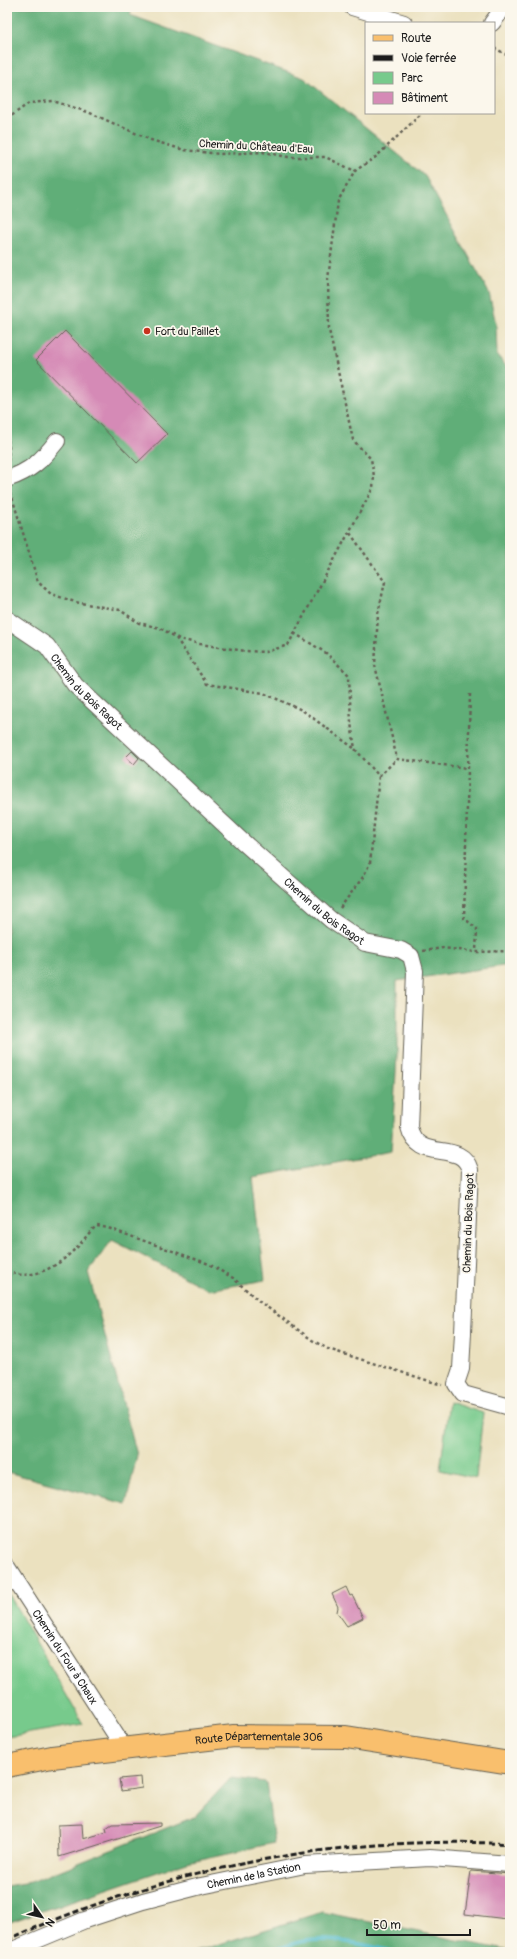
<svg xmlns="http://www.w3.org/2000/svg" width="517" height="1959" viewBox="0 0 517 1959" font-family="Pangolin,sans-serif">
<rect width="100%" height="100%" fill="#fbf7ec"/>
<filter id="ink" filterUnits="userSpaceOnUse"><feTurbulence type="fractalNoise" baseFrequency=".025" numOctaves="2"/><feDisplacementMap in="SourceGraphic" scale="8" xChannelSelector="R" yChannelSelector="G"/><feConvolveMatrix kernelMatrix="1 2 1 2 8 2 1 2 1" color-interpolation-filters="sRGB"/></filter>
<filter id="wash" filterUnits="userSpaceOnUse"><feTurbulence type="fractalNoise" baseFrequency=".012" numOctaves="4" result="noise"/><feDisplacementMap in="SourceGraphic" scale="16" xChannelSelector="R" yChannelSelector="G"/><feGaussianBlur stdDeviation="0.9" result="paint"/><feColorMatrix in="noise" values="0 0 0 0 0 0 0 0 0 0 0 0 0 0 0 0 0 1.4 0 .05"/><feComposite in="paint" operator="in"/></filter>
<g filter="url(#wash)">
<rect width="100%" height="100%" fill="#ebe1bf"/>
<path fill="#77ca8c" stroke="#4a7354" d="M449 1402 483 1413 476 1478 440 1470Z
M7 1591 83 1724 7 1737Z"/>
<path fill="#61ae78" stroke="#3e654a" d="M7 7H133L130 15 304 78 425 176 489 293 496 324 497 355 510 371V965L397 981V1056L391 1152 253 1177 265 1280 209 1290 112 1240 88 1272 137 1455 126 1504 7 1472Z
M231 1778 266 1782 274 1843 187 1862 7 1923V1886L31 1882 194 1817Z
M322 1912 510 1951V1952H194Z"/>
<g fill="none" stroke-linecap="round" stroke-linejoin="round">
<path stroke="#4ebaca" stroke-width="4" d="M270 1952C282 1948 294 1942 306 1941 334 1937 365 1944 393 1952"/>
</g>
<g id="blocks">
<path fill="#d58ab6" d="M65 331 167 434 137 463 36 360Z
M132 751 139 758 134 764 126 757Z
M346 1587 350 1596 352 1595 363 1618 347 1626 337 1612 338 1607 332 1594Z
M141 1777 142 1788 121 1791 119 1779Z
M160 1823V1826L59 1857 58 1825 82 1824 83 1839 107 1832 106 1828 112 1824Z
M471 1871 510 1874 507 1919 465 1914Z"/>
</g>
</g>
<g filter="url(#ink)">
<use href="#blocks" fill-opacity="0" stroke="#646155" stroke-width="1"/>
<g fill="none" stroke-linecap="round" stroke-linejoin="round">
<defs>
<g id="minor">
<path d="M352 7 404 23"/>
<path d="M492 23 504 7"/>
<path d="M7 479C31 471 42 460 57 441"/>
<path id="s1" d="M7 619 47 646 75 685 242 841 331 920 365 943 401 950 411 956 415 971 409 1127C418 1165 461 1138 470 1170L463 1333 461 1369 456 1384 463 1394 510 1407"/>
<path id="s2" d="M7 1567 119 1740 121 1749"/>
<path id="s3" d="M8 1952 85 1920 143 1901 201 1886 305 1865 430 1858 510 1864"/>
</g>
<g id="primary">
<path id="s4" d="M7 1766 52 1757 234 1736 346 1737 510 1763"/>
</g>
</defs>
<use href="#minor" stroke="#646155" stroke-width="18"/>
<use href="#primary" stroke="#646155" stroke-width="24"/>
<path stroke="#646155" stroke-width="2.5" stroke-dasharray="3 3" stroke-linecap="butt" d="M494 48 510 56
M7 119 29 103 53 101 88 112 151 140 184 150 220 154 263 152 288 157H325L355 171
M7 434 9 446 8 464
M9 493 12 497 38 582 51 594 75 602 120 610 139 623 160 628 179 639 200 644 245 651 266 652 288 645 373 488 374 476 371 459 353 440 329 330 328 279 338 201 355 171 377 156 422 113
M350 533 385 582 378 614 375 665 397 759
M294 633 326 653 349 675 351 723 355 749 379 776 397 759 467 768
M176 638 207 684 263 693 302 710 355 749
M470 694 464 918 477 929 476 952
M340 908 363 877 370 863 379 776
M423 951 443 948 476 952 510 951
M7 1271C31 1282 57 1267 74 1250 81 1244 86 1236 93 1229L97 1226 108 1228 209 1264 233 1278 260 1302 312 1340 328 1349 442 1385"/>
<use href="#minor" stroke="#fff" stroke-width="16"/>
<use href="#primary" stroke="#f9bf6d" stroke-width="22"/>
<path stroke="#1c1c1c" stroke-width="3" stroke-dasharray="6 3" stroke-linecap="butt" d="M7 1940C166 1869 336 1834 510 1844"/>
</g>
</g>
<circle fill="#c8321e" stroke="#fbf7ec" stroke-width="1.5" cx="147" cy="331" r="4"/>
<g text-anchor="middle" stroke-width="3.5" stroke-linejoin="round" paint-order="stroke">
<g font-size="11" fill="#1c1c1c" stroke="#fbf7ec">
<text transform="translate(256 146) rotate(3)" y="4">Chemin du Château d'Eau</text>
<text dy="4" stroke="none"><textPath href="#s1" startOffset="109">Chemin du Bois Ragot</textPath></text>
<text dy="4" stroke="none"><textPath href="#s1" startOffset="433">Chemin du Bois Ragot</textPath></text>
<text transform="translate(468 1223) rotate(-88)" y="4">Chemin du Bois Ragot</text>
<text dy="4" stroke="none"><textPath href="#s2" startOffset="107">Chemin du Four à Chaux</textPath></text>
<text dy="4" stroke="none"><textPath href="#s4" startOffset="254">Route Départementale 306</textPath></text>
<text dy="4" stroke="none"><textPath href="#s3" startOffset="258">Chemin de la Station</textPath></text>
</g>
<g font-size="11" fill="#1c1c1c" stroke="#fbf7ec" text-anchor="start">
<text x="155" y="335">Fort du Paillet</text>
</g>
</g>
<rect width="517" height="1959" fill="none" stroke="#fbf7ec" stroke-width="24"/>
<rect x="365" y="22" width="130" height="92" fill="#fbf7ec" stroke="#a29f99"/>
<rect x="373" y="35" width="20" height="6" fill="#f9bf6d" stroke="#a29f99"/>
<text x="401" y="42" font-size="12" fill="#1c1c1c">Route</text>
<rect x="373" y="55" width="20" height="6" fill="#1c1c1c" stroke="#a29f99"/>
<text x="401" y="62" font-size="12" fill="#1c1c1c">Voie ferrée</text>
<rect x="373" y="72" width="20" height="12" fill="#77ca8c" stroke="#a29f99"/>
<text x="401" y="82" font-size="12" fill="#1c1c1c">Parc</text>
<rect x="373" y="92" width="20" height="12" fill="#d58ab6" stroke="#a29f99"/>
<text x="401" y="102" font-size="12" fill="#1c1c1c">Bâtiment</text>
<g transform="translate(42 1917) rotate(124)" stroke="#fbf7ec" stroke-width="3" paint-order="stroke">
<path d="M0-3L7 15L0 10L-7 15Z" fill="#1c1c1c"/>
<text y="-6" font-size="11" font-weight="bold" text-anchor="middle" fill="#1c1c1c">N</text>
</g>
<path d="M367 1929v6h103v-6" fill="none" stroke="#1c1c1c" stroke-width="2"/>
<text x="373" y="1929" font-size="12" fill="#1c1c1c" stroke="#fbf7ec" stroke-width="3" paint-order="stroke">50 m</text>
</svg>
